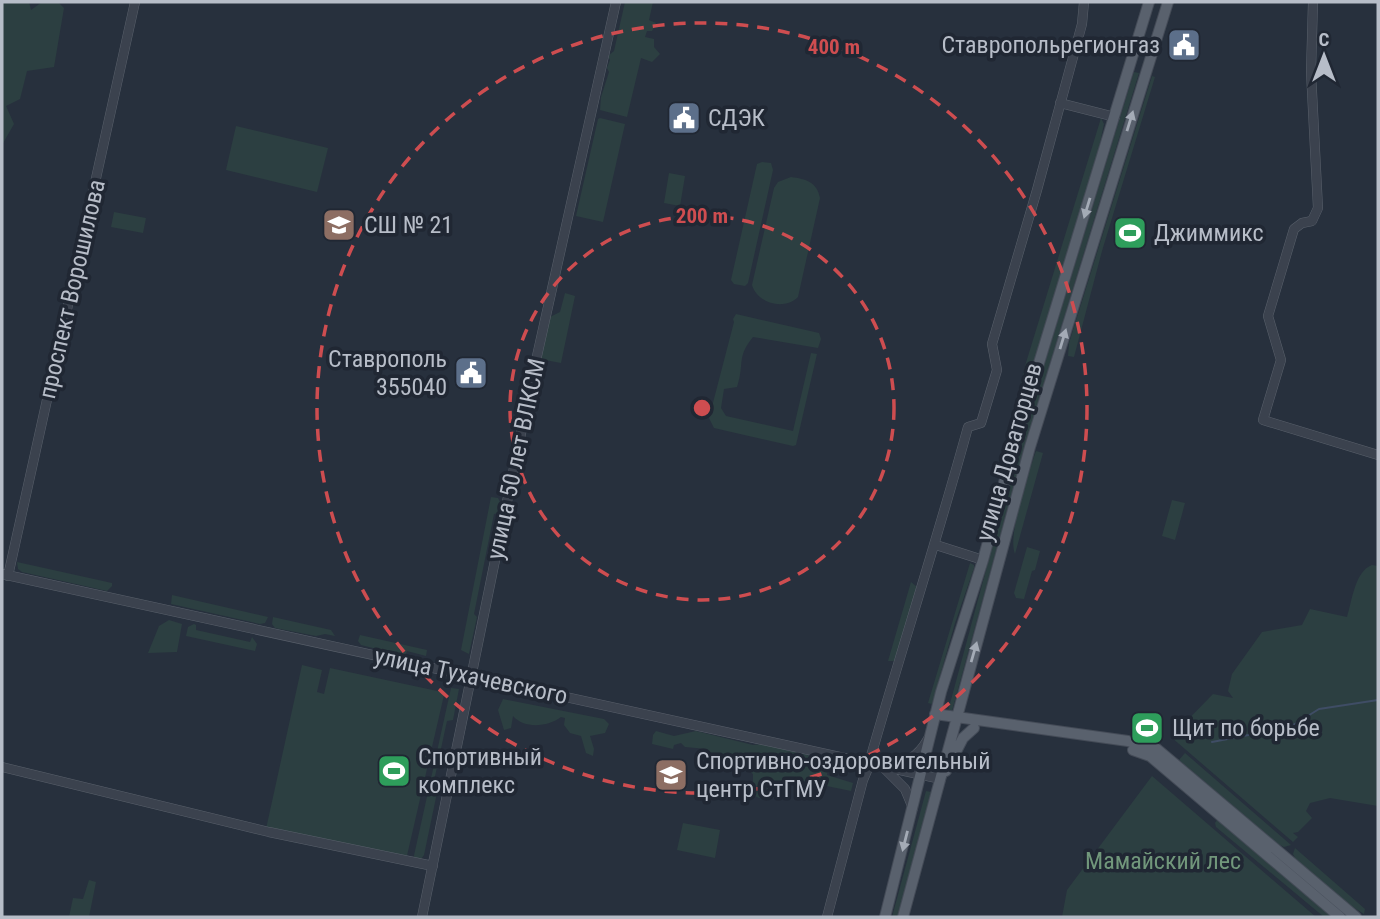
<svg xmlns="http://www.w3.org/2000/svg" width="1380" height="919" viewBox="0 0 1380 919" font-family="'Roboto Condensed',sans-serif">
<rect width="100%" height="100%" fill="#27303d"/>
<path fill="#2c3f41" d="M2 2H29L31 10 42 2H58L64 8 54 67 27 71 20 99 6 106 14 124 2 145Z
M625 2H653L649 20 656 23 652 31H647L645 37 654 39V47L660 54 652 62 641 58 627 117 600 110 601 97 609 72 607 68 610 60 608 56 614 51Z
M1134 72 1139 73 1025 445 952 711H948L1020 444Z
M1152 76 1155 77 1102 251 1074 357 1068 356 1069 343Z
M600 118 625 124 603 222 576 216 598 119Z
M1101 118 1104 124 1095 166 1021 403 1017 402 1025 366Z
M236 126 328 148 317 192 226 170Z
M762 162 771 163 773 170 748 283 745 286 734 284 731 280 757 164Z
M669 173 685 176 680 206 664 203Z
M791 177C806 179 817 182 820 198L798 297C784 311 757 303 752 285L774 188 778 182Z
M114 212 146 218 143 233 111 227Z
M565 293 575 296 561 363 540 359 550 317 560 312Z
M736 314 819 333 821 339 818 348 753 337C736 358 745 363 737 387L724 389 721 408 726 416 793 431 811 353 817 354 796 445 793 446 714 428 709 418 734 322 733 319Z
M1036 451 1043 453 1015 554C1007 536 1029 471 1036 451Z
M491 497 498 498 500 502 498 513 494 514 474 614 477 617 469 654 461 650Z
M1172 500 1185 503 1175 540 1162 536Z
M1027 547 1040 551 1035 570 1032 571 1024 599 1016 598 1014 593Z
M17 562 112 583V586L107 591 22 572 18 569Z
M970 563 974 565V568L955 623 932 704 928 703Z
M1372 565 1378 566V806L1330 798 1310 803 1306 811 1312 818 1298 832 1293 833 1298 837 1293 842 1171 737 1213 694 1233 698 1228 691 1232 674 1262 632 1302 625 1310 609 1347 617C1352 601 1355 571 1372 565Z
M911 582 917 587 897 658 894 661H888Z
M172 595 268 617 265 623 260 624 171 604Z
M273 617 331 630 335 636 325 634 316 636 275 628 272 624Z
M169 620 182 624 177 652 148 653 159 626Z
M194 624 196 625V630L250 642 252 637 257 644 255 651 186 636 188 627Z
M360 635 427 650 426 656 407 651 405 656 361 645 358 641Z
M302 665 322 670 317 692 324 694 330 668 442 692 444 695 406 860 266 829Z
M451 688 459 689 453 720 447 721 434 781 439 783 424 855 421 859 413 860Z
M503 699 604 719 609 724 605 733 590 736 594 749 593 756 586 753 581 736 570 733 564 725 565 718 561 717C548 727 524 729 513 716L511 728 504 730 498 710Z
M656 731 674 736 696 731 753 745 763 744 827 760 829 762 827 775 853 783 851 791 783 777 774 798H759L753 795V774L737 761 731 764 720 763 707 749 685 747 681 743 674 745 673 749 652 744 653 735Z
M1185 753 1291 845 1284 847 1278 844 1179 760Z
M1152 776 1316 917H1062L1067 890Z
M926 791 931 792 898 917H892Z
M1217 820 1232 829 1334 917H1324L1216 827 1215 823Z
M683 823 720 830 715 858 677 850Z
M1295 848 1365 909 1364 914 1348 904 1296 860 1293 854Z
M89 880 96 882 89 917H69L73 898 83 899Z"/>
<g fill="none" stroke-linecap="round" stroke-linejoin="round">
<path stroke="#3f4d65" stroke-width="2" d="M1212 742 1290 727 1319 709 1378 700"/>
<defs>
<path id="minor" d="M1313 2 1311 72 1318 208 1312 221 1302 223 1294 229 1268 316 1281 360 1263 420 1378 455
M1060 103 1115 117
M936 545 983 560
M2 574 941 779
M8 576 135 2
M869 763C901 651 937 540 968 427L981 423 997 370 992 344 1037 190 1082 24 1084 2
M882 763C905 761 915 762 928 739
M2 767 269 832 433 866
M883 767 905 789 913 808
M422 917 535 365 616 2
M827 917 863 780 869 766 875 765"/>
<path id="major" d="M935 714 1128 741 1157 749 1356 917
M1133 750 1150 756 1340 917
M946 771 963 738 974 728
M885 917 941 692 983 560 1017 435 1149 2
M903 917 1030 447 1168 2"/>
</defs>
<use href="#minor" stroke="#59606b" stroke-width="10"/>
<use href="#major" stroke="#444b57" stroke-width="12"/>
<use href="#minor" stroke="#3b424e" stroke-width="9"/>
<use href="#major" stroke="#59616d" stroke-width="10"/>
</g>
<defs><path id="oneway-solid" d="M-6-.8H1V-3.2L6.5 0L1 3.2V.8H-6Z" transform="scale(1.75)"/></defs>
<g fill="#a4abb6">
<use href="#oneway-solid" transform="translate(1130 121) rotate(-73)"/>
<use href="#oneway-solid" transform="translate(1087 208) rotate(107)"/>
<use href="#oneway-solid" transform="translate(1063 339) rotate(-73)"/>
<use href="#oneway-solid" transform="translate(974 652) rotate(-74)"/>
<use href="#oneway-solid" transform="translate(905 841) rotate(104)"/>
</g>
<g fill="none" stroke="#ce4d50" stroke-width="3.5" stroke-dasharray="12 9">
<circle cx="702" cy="408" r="192"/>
<circle cx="702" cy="408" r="385"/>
</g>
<defs>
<symbol id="civic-square" viewBox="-11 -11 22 22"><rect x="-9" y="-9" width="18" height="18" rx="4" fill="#5c6f8a" stroke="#202733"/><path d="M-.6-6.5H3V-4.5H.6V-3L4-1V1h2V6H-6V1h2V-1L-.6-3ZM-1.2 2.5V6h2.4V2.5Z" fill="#fff"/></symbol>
<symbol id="school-square" viewBox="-11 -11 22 22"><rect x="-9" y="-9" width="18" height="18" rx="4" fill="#8d6e63" stroke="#202733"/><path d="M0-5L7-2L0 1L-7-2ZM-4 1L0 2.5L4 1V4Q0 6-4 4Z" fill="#fff"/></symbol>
<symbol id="stadium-square" viewBox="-11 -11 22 22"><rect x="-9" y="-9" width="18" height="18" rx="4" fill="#2e9e5b" stroke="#202733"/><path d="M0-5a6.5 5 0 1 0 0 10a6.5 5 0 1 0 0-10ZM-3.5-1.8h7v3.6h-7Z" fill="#fff"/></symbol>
<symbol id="university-square" viewBox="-11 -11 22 22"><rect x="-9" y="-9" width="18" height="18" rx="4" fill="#8d6e63" stroke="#202733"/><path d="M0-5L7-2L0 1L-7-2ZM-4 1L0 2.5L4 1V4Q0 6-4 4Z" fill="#fff"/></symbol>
</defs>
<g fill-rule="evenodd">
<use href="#civic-square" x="1165" y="26" width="38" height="38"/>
<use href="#civic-square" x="665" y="99" width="38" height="38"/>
<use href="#school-square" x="320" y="206" width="38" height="38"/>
<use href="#stadium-square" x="1111" y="214" width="38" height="38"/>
<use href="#civic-square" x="452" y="354" width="38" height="38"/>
<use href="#stadium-square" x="1128" y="709" width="38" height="38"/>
<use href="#stadium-square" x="375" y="752" width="38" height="38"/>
<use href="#university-square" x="652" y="756" width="38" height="38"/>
</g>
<g text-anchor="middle" stroke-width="7" stroke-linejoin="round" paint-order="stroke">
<g font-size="24" fill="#b7bdc8" stroke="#202733" text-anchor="start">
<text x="1160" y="53" text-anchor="end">Ставропольрегионгаз</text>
<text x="708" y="126">СДЭК</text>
<text x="364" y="233">СШ № 21</text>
<text x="1154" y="241">Джиммикс</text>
<text x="447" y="367" text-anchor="end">Ставрополь<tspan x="447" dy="28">355040</tspan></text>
<text x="1172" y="736">Щит по борьбе</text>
<text x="418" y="765">Спортивный<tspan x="418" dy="28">комплекс</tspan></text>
<text x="696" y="769">Спортивно-оздоровительный<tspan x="696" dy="28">центр СтГМУ</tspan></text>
</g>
<g font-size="24" fill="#b7bdc8" stroke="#202733">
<text transform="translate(72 289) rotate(-77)" y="8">проспект Ворошилова</text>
<text transform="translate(1009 452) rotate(-74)" y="8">улица Доваторцев</text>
<text transform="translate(516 459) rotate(-78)" y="8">улица 50 лет ВЛКСМ</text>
<text transform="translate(471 676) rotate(12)" y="8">улица Тухачевского</text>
</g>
<g font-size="24" fill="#71977b" stroke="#202733">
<text x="1163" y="869">Мамайский лес</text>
</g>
</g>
<circle cx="702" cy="408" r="10" fill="#ce4d50" stroke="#202733" stroke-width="3.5"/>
<g font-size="21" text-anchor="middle" font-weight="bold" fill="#ce4d50" stroke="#202733" stroke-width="7" stroke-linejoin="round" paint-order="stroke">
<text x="834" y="54">400 m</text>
<text x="702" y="223">200 m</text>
</g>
<rect width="1380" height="919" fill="none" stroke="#b7bdc8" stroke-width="7"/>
<g transform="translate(1324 56)" stroke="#202733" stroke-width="5" paint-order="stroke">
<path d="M0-5L12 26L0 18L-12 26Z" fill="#b7bdc8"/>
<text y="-10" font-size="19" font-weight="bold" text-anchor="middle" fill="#b7bdc8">С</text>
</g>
</svg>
